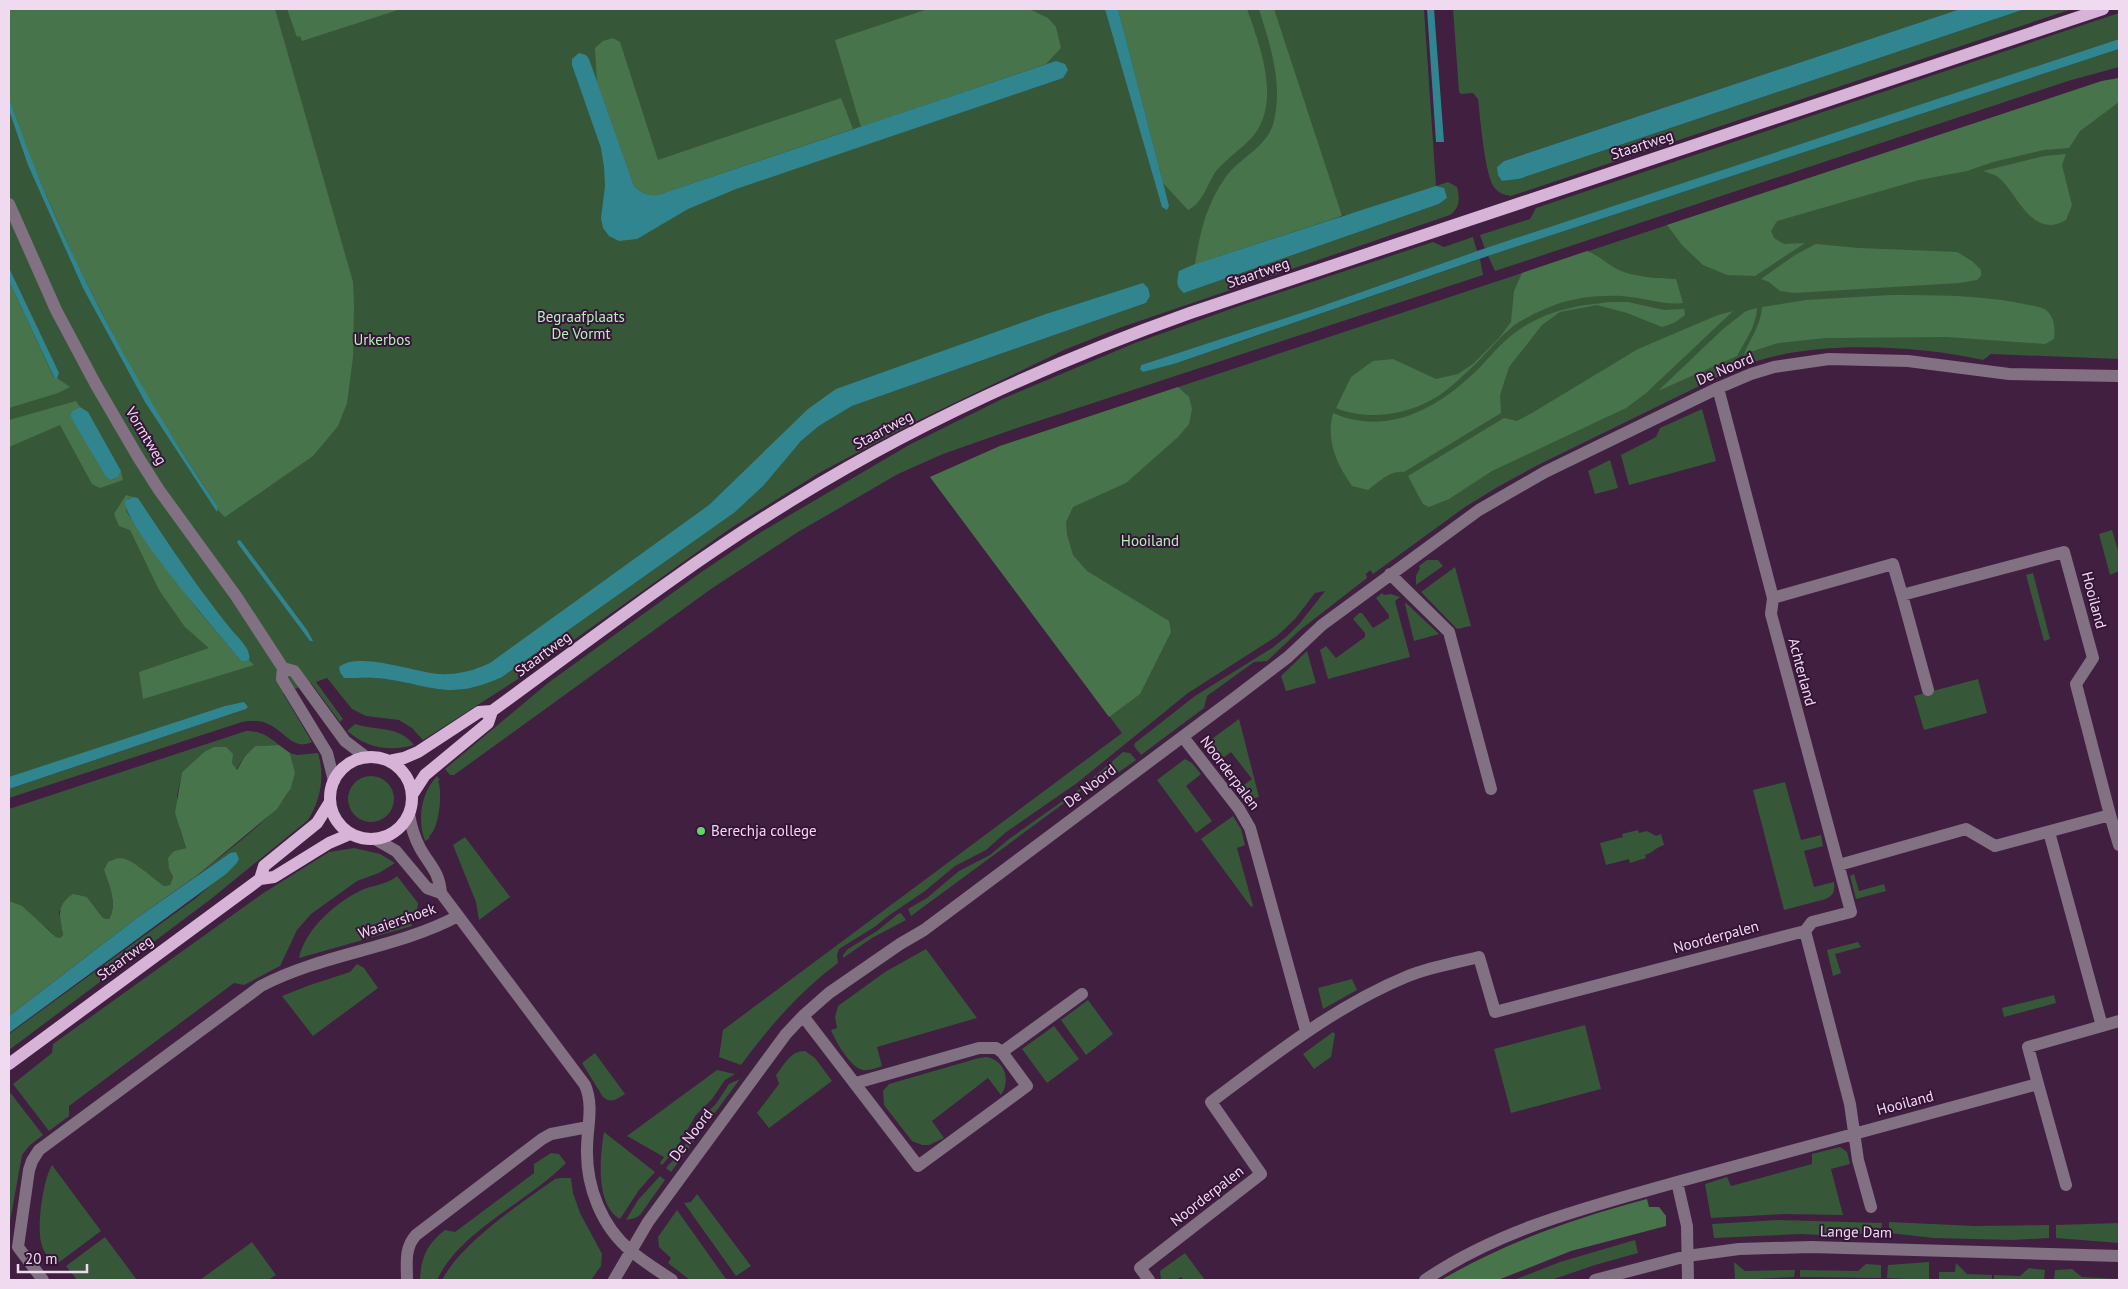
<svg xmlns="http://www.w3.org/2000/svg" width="2128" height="1289" viewBox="0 0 2128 1289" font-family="'PT Sans',sans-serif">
<rect width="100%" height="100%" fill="#401f41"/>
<path fill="#375739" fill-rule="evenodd" d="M9 9H1424L1436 186 1448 182 1457 187C1460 199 1460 207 1450 215L1122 327 1064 350 915 422 819 473 731 528 526 674 423 740 412 728 399 720 366 716 352 709 327 678 316 682 343 719 340 722 311 683 283 693 312 742C294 751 285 732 270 725 261 720 252 720 242 722L9 798V789L246 709 248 707 9 785ZM1447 198 1439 204 1184 293 1341 216ZM1150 296 1146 303 852 406 819 426 801 441 748 500 519 665C467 701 445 690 387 679 373 677 358 678 344 678L418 675 460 681 496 668 757 477 823 404Z
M1453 9H1960L1504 161 1497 167 1502 181 1519 179 2025 9H2072L1511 196C1504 195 1498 193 1494 187 1485 176 1480 116 1478 99L1473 93 1461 94 1459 92Z
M2119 13V39L1485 249 1480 235 1530 219 1536 208Z
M2119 49V67L2068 81 1495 271 1488 256Z
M2119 78V359L1991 354 1983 360C1913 345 1808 339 1740 367L1742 356 1736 359 1734 369 1536 466 1496 488 1465 507 1373 574 1370 570 1366 574 1367 578 1300 630 1267 661 1254 662 1207 696 1204 708 1141 755 1134 746 1135 743 1195 696 1272 648 1287 636 1300 623 1325 591 1315 593 1295 619 1277 636 1188 693 1077 783 1005 833 986 850 955 866 925 891 888 916 876 926 839 949 837 955 838 963C800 991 769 1027 741 1065L719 1057 723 1030 1122 733 930 477 1000 446 2102 81Z
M1473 237 1477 251 1316 308 1141 365 1140 369 1177 363 1480 259 1483 275 1017 428 943 454 898 474 798 532 711 589 454 775H450L445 769 548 683 700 573 761 532 909 445 1002 399 1135 343 1242 305 1433 242 1444 247Z
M1702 409 1716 461 1629 485 1621 455 1656 437 1660 428Z
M1610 460 1618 488 1595 494 1588 471Z
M2112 530 2119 554V571L2110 575 2099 534Z
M1427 560H1438L1443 566 1416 585V576L1420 568 1419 566Z
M1455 567 1471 626 1457 629 1421 592Z
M2033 573 2050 639 2044 641 2026 575Z
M1382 593 1384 595 1391 594 1400 597 1395 601 1410 657 1328 679 1320 650 1326 646 1336 658 1365 637V633L1353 619 1359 613H1362L1373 628 1389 618V615L1376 598Z
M1406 603 1439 634 1414 641 1405 604Z
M1307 651 1316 683 1286 691 1281 676Z
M1978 679 1987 713 1924 730 1914 696Z
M1239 719 1259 797 1244 801 1236 791 1252 779 1231 752 1215 764 1208 754 1205 744Z
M355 724C376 731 399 725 414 745 388 752 368 748 347 731Z
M246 731C261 731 268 736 279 745L255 746 245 756 236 770 232 763 204 752 182 772 177 796 180 830 186 848 174 851 169 869 173 877 170 885 164 886 153 880 133 864 104 870C109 885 118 904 109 919L103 918 87 897 59 911 63 935 60 938 56 937 48 929 9 901V809Z
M1123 752 1130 753 1136 760 1115 775 1105 773 911 916 908 909 927 898 959 871 990 855 1009 839 1081 788Z
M290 753 297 755 318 753C325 775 321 800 308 820L211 899 9 1050V1034L196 898 237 863 239 859 230 853 195 877C219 857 281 813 291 787 296 775 293 765 290 753Z
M1185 759 1192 763 1201 774 1186 786 1212 821 1196 833 1157 780Z
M437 776 440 780 438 781C443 791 439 830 429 836L430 838 425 841C417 819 421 793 437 776Z
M348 799a23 23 0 1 1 46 0a23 23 0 1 1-46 0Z
M1785 782 1801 840 1821 835 1823 846 1804 851 1814 887 1834 882C1835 890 1834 895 1826 899L1784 910 1753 790Z
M1233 816 1241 829 1245 845 1237 848 1253 906 1251 907 1201 839Z
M1638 830 1639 833 1647 831 1656 836 1661 834 1664 845C1656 847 1653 853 1645 855L1646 858 1630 863 1629 859 1606 865 1600 843 1623 837 1622 834Z
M465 837 510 897 479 920 476 902 453 845Z
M354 848 380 854 395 863 379 873 357 881 311 914 297 930 280 966 244 985 234 983 69 1106V1116L49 1131 13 1084 52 1053 53 1044 262 894 329 852Z
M1854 874 1859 891 1884 884 1886 891 1856 899 1850 876Z
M397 876 418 903 417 911 410 919 412 926 299 958C305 929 337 901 364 889 375 885 388 884 397 876Z
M901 913 906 920 872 938 843 958V955L848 949 877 931 898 914Z
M1858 942 1861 947 1835 954 1841 973 1833 976 1827 950Z
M926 949 977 1018 877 1047 882 1066C876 1068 869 1071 863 1070 851 1068 835 1041 831 1030L837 1028 835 1017 838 1006 885 972Z
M357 964 364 968 378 988 313 1036 282 996 310 985 350 972Z
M1352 979 1357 990 1323 1009 1318 988Z
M2054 995 2056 1003 2004 1017 2002 1008Z
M1088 1000 1113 1034 1086 1055 1061 1020Z
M1585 1025 1601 1089 1511 1113 1494 1049Z
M1054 1026 1079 1059 1047 1083 1022 1049Z
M1333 1032 1335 1034 1331 1057 1314 1069 1303 1054Z
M805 1051 815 1058 832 1081 769 1128 757 1113 779 1084 776 1075C785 1064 790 1051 805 1051Z
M595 1053 625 1094C617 1099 611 1104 603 1097L582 1063Z
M987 1057C1005 1061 1011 1080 1001 1095L988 1078 932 1121 944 1138 929 1145H922L912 1141 884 1105 883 1091 889 1084 979 1058Z
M717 1070 735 1074 725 1080 712 1099 696 1115 676 1149 662 1165 660 1163 664 1157 627 1136Z
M740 1079 671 1172 666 1168 682 1150 701 1118 716 1104 729 1084Z
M9 1091 43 1135 30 1145 22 1155 9 1227Z
M604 1132 655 1172 639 1190 620 1219C595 1204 600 1157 604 1132Z
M1840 1147 1847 1152 1850 1164 1831 1169 1843 1215 1784 1214 1711 1218 1705 1184 1727 1177 1731 1186 1812 1164V1154Z
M551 1153 559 1154 566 1163C529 1201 460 1231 437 1280H420C421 1257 427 1244 445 1230L455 1232 534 1173V1164Z
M52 1165 101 1231 54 1266C48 1258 43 1251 41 1242 37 1225 43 1180 52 1165Z
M660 1176 665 1180 640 1215 635 1218 626 1220 638 1200Z
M561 1178H571L573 1193 580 1213 602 1254 601 1266 591 1280H442C462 1242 520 1204 555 1179Z
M697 1194 751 1266 736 1276 684 1203 691 1202Z
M677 1210 726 1279V1280H690L668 1263 671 1258 659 1247 658 1237Z
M1778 1220 1882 1223 1881 1232 1840 1236 1801 1234 1714 1238 1712 1224Z
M1889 1222 1975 1226 2049 1225V1238L2012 1240 1934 1238 1889 1233Z
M2119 1223V1243L2056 1238V1225Z
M105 1237 137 1280H77L66 1266Z
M1635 1240 1638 1253 1595 1265 1551 1280H1514L1560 1262Z
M252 1242 276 1275 268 1280H200Z
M1185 1253 1205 1280H1184L1181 1277 1176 1280H1161L1160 1271Z
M1734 1262 1745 1271 1795 1270 1794 1277 1735 1280Z
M1929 1262V1280L1887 1278 1888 1265Z
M1956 1263 1967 1274 1992 1275V1280H1939V1272H1955Z
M1866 1264 1881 1265V1278L1800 1277V1270L1858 1271Z
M2029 1268 2045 1270 2044 1280H1994V1275L2020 1276Z
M2072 1269 2082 1277 2119 1279V1280H2054L2055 1270Z"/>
<path fill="#48744b" d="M9 9H275L353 282 354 305 353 357 347 403 338 426 313 456 225 517 218 510V507L151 404 120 348 73 256 25 146 9 98Z
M287 9H401L302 41 300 36 297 37Z
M928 9H1029L1048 18 1056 27 1061 48 1046 64 861 127 835 40Z
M1118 9H1247C1260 46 1281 100 1254 135 1243 148 1228 157 1217 170 1207 183 1204 202 1188 210L1163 183Z
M1259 9H1274L1342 216 1195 264C1200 233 1206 205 1225 178 1239 158 1268 147 1274 121 1283 82 1270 45 1259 9Z
M613 38 620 42 658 160 841 98 853 129 658 195C647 196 641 193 634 186L597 82 595 48 603 41Z
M2119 78V102L2080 131 2069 148 2044 150 1993 162 1967 171 1919 180 1777 221 1771 231 1774 238 1784 244 1805 243 1755 276 1727 275 1703 265 1682 245 1667 225 2102 81Z
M2066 154 2062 165 2072 205 2066 220C2062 222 2056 225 2051 225 2026 225 2015 191 1998 177 1994 174 1988 173 1983 171L2044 156Z
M1816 244 1859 248 1957 252 1972 261 1981 270V276L1977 280 1959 283 1794 293 1780 291 1769 282 1761 279 1795 255Z
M1587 251C1600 256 1609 266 1621 271 1639 278 1658 278 1676 279L1683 303C1664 305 1649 299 1630 297 1610 294 1574 297 1555 305 1541 310 1522 319 1511 328 1495 341 1483 358 1468 371 1458 380 1447 391 1435 398 1406 415 1368 421 1336 408L1351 377 1373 361 1393 359 1436 379 1458 374 1473 364 1499 338 1511 322 1514 291 1522 273Z
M9 281 54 378H57L70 387 58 393 9 408Z
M1891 295C1935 295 1977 295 2019 303 2027 305 2039 306 2046 310 2055 318 2055 328 2054 339L2045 344 1947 337 1826 338 1778 343 1744 354C1751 337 1761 325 1762 307L1806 300Z
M1610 302H1628L1664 310 1684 309 1685 315 1674 323 1662 327 1627 313 1597 305 1560 312 1542 325 1509 367 1500 395 1501 413 1404 472C1390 470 1379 482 1368 490L1352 486C1336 463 1326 441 1333 413 1386 436 1435 410 1474 373 1488 360 1501 342 1517 331 1548 310 1574 306 1610 302Z
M1757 308 1756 316 1752 329 1737 356 1658 391 1723 329 1746 311Z
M1733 311 1645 394 1626 408 1492 471 1449 499 1429 507 1423 504 1408 476 1413 473 1504 418 1517 421 1532 413 1638 349 1718 315Z
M1178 387 1189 397 1192 409 1189 424 1178 437 1126 483 1073 507 1066 522 1067 535 1073 555 1087 571 1169 621 1171 632 1140 694 1109 717 930 477 1000 446Z
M76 401 80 407 72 411 70 415 106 477 112 480 118 477 121 471 123 480 100 488 92 484 60 425 9 447V420Z
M126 495 133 497 128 499 126 511 140 533 197 609 242 662 249 660 254 665 143 699 139 672 209 648 185 627 159 590 130 530 119 526 114 514Z
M279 745 290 753 295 773 291 788 277 809 195 877 138 917 9 1016V901L22 906 56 937 60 938 63 935C60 916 55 906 73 894L87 897 103 918 109 919C118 904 109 885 104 870L108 862C111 861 116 858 120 858 132 858 153 879 164 886L170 885 173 877 169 869 168 858 174 851 186 848 175 813 182 772 204 752 214 747H226L233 754 232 763 237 770 245 756 255 746Z
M1647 1199 1649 1207H1659L1666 1216V1226L1571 1251 1498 1280H1441C1506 1242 1575 1218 1647 1199Z"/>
<path fill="#31858e" d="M1105 9H1118L1169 206 1167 210 1162 207Z
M1427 9H1434L1444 142H1436Z
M1960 9H2025L1519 179 1502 181 1498 175 1497 167 1504 161Z
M2119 39V49L1488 256 1177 363 1143 372 1140 369 1141 365 1316 308 1477 251Z
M579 53 586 55 589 59 634 186C641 193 647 196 658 195L1056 61 1065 64 1068 70 1063 78 736 189 688 209 637 239 619 241 609 236 603 228 601 218 605 186 604 167 601 148 572 65V59Z
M9 98C59 244 132 380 218 507L217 512 145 402 83 288 28 165 9 110Z
M1436 186 1444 188 1447 198 1439 204 1184 293C1175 286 1177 281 1179 271L1195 264Z
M9 268 59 373 57 378 55 379 9 281Z
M1143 283 1148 288 1150 296 1146 303 852 406 819 426 801 441 763 486 735 512 502 677C453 700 435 687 386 679 372 677 358 678 344 678L340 672 339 667C358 651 414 672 438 674 457 675 473 671 490 663L709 505 808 409 836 389 1046 314Z
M80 407 88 412 121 471 118 477 111 480 106 477 73 421 70 415 72 411Z
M133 497 138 498C167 542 197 587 230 628 237 637 252 649 249 660L242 662C222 637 124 526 125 501Z
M240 540 307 630 313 641H310L238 544 237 541Z
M244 702 248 707 246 709 9 789V777L225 706Z
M236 852 239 859 237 863 226 874 9 1033V1016L138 917 230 853Z"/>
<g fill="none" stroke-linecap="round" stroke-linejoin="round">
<path stroke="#827182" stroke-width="12" d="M9 204 56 310 96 385 138 457 159 490 236 596 283 668 294 671 345 741 366 757
M1718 388 1773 598 1771 614 1851 912 1812 922 1805 931
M1390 574 1449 632 1491 789
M1902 595 1928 690
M1773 598 1893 564 1902 595 2064 552 2093 658 2076 684 2110 815 1995 846 1966 829 1839 865
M283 668 282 679 327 753 334 781
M1183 737 1239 809 1250 828 1306 1031
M409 814C411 826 414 837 420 848 430 866 439 871 441 893L585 1085C594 1106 587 1127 587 1149 586 1187 602 1227 631 1251 644 1262 659 1271 672 1280
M2110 815 2119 845
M375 839 396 851 427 888 441 893
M803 1016 918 1166 1027 1086 1002 1052 1082 994
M2102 1026 2119 1021
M856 1083 979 1048H996L1002 1052
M2038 1084 2066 1185
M1677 1182 1687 1226 1688 1280
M43 1280 18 1247 29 1170 32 1161 39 1150 261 986C324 953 396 949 458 916
M407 1280C407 1264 404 1248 416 1235L542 1139 551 1134 588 1127
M614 1280 648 1222 786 1034 803 1016 829 993 900 944 924 930 1237 696 1288 657 1322 625 1479 510 1545 472 1718 388 1751 374 1774 367 1829 359 1908 361 2009 374 2119 376
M1149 1280 1140 1268 1261 1174 1211 1102C1274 1055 1335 1006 1408 976 1431 967 1455 963 1479 957L1495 1012 1805 931 1850 1104 1858 1160 1871 1207
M1425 1280C1501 1228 1589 1207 1677 1182 1797 1149 1918 1117 2038 1084L2028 1047 2102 1026 2049 832
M1595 1280 1687 1256 1739 1249 1811 1247 2119 1256"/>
<path stroke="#d7b4d7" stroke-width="12" d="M330 798a41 41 0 1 1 82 0a41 41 0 1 1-82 0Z
M389 761 404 758 418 752 479 712 492 711C591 639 689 563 794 499 919 422 1052 362 1190 313L2103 9
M412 795 425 775 488 723 492 711
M260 879 264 866 317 823 330 802
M9 1064 260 879 274 877 329 843 350 834"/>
</g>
<circle fill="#5fd56b" stroke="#351537" stroke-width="2" cx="701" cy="831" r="5"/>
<g text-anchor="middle" stroke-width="4" stroke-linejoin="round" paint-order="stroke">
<g font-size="15" fill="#efdaef" stroke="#351537">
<text transform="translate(1642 145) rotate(-18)" y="5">Staartweg</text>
<text transform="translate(1258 273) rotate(-19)" y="5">Staartweg</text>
<text transform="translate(1725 369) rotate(-23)" y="5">De Noord</text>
<text transform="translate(883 430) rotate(-28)" y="5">Staartweg</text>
<text transform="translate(146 436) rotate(59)" y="5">Vormtweg</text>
<text transform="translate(2094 600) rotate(75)" y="5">Hooiland</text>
<text transform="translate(543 654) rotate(-36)" y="5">Staartweg</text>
<text transform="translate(1802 672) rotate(75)" y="5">Achterland</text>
<text transform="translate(1230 773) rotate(53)" y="5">Noorderpalen</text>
<text transform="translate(1090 786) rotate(-37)" y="5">De Noord</text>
<text transform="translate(397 921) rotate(-19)" y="5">Waaiershoek</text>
<text transform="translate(1716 937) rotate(-15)" y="5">Noorderpalen</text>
<text transform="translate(125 958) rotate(-36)" y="5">Staartweg</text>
<text transform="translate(1905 1103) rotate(-15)" y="5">Hooiland</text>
<text transform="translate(691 1135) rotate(-53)" y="5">De Noord</text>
<text transform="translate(1207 1196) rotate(-38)" y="5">Noorderpalen</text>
<text transform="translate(1856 1232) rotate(1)" y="5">Lange Dam</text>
</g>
<g font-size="15" fill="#b0f3b3" stroke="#351537">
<text x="581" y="322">Begraafplaats<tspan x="581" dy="17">De Vormt</tspan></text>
<text x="382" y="345">Urkerbos</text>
<text x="1150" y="546">Hooiland</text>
</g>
<g font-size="15" fill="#efdaef" stroke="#351537" text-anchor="start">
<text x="711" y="836">Berechja college</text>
</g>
</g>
<rect width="2128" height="1289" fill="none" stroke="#efdaef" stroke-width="20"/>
<path d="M18 1264v8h69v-8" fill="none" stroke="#efdaef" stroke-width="2.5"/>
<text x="25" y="1264" font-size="15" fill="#efdaef" stroke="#351537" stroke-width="4" paint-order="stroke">20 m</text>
</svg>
